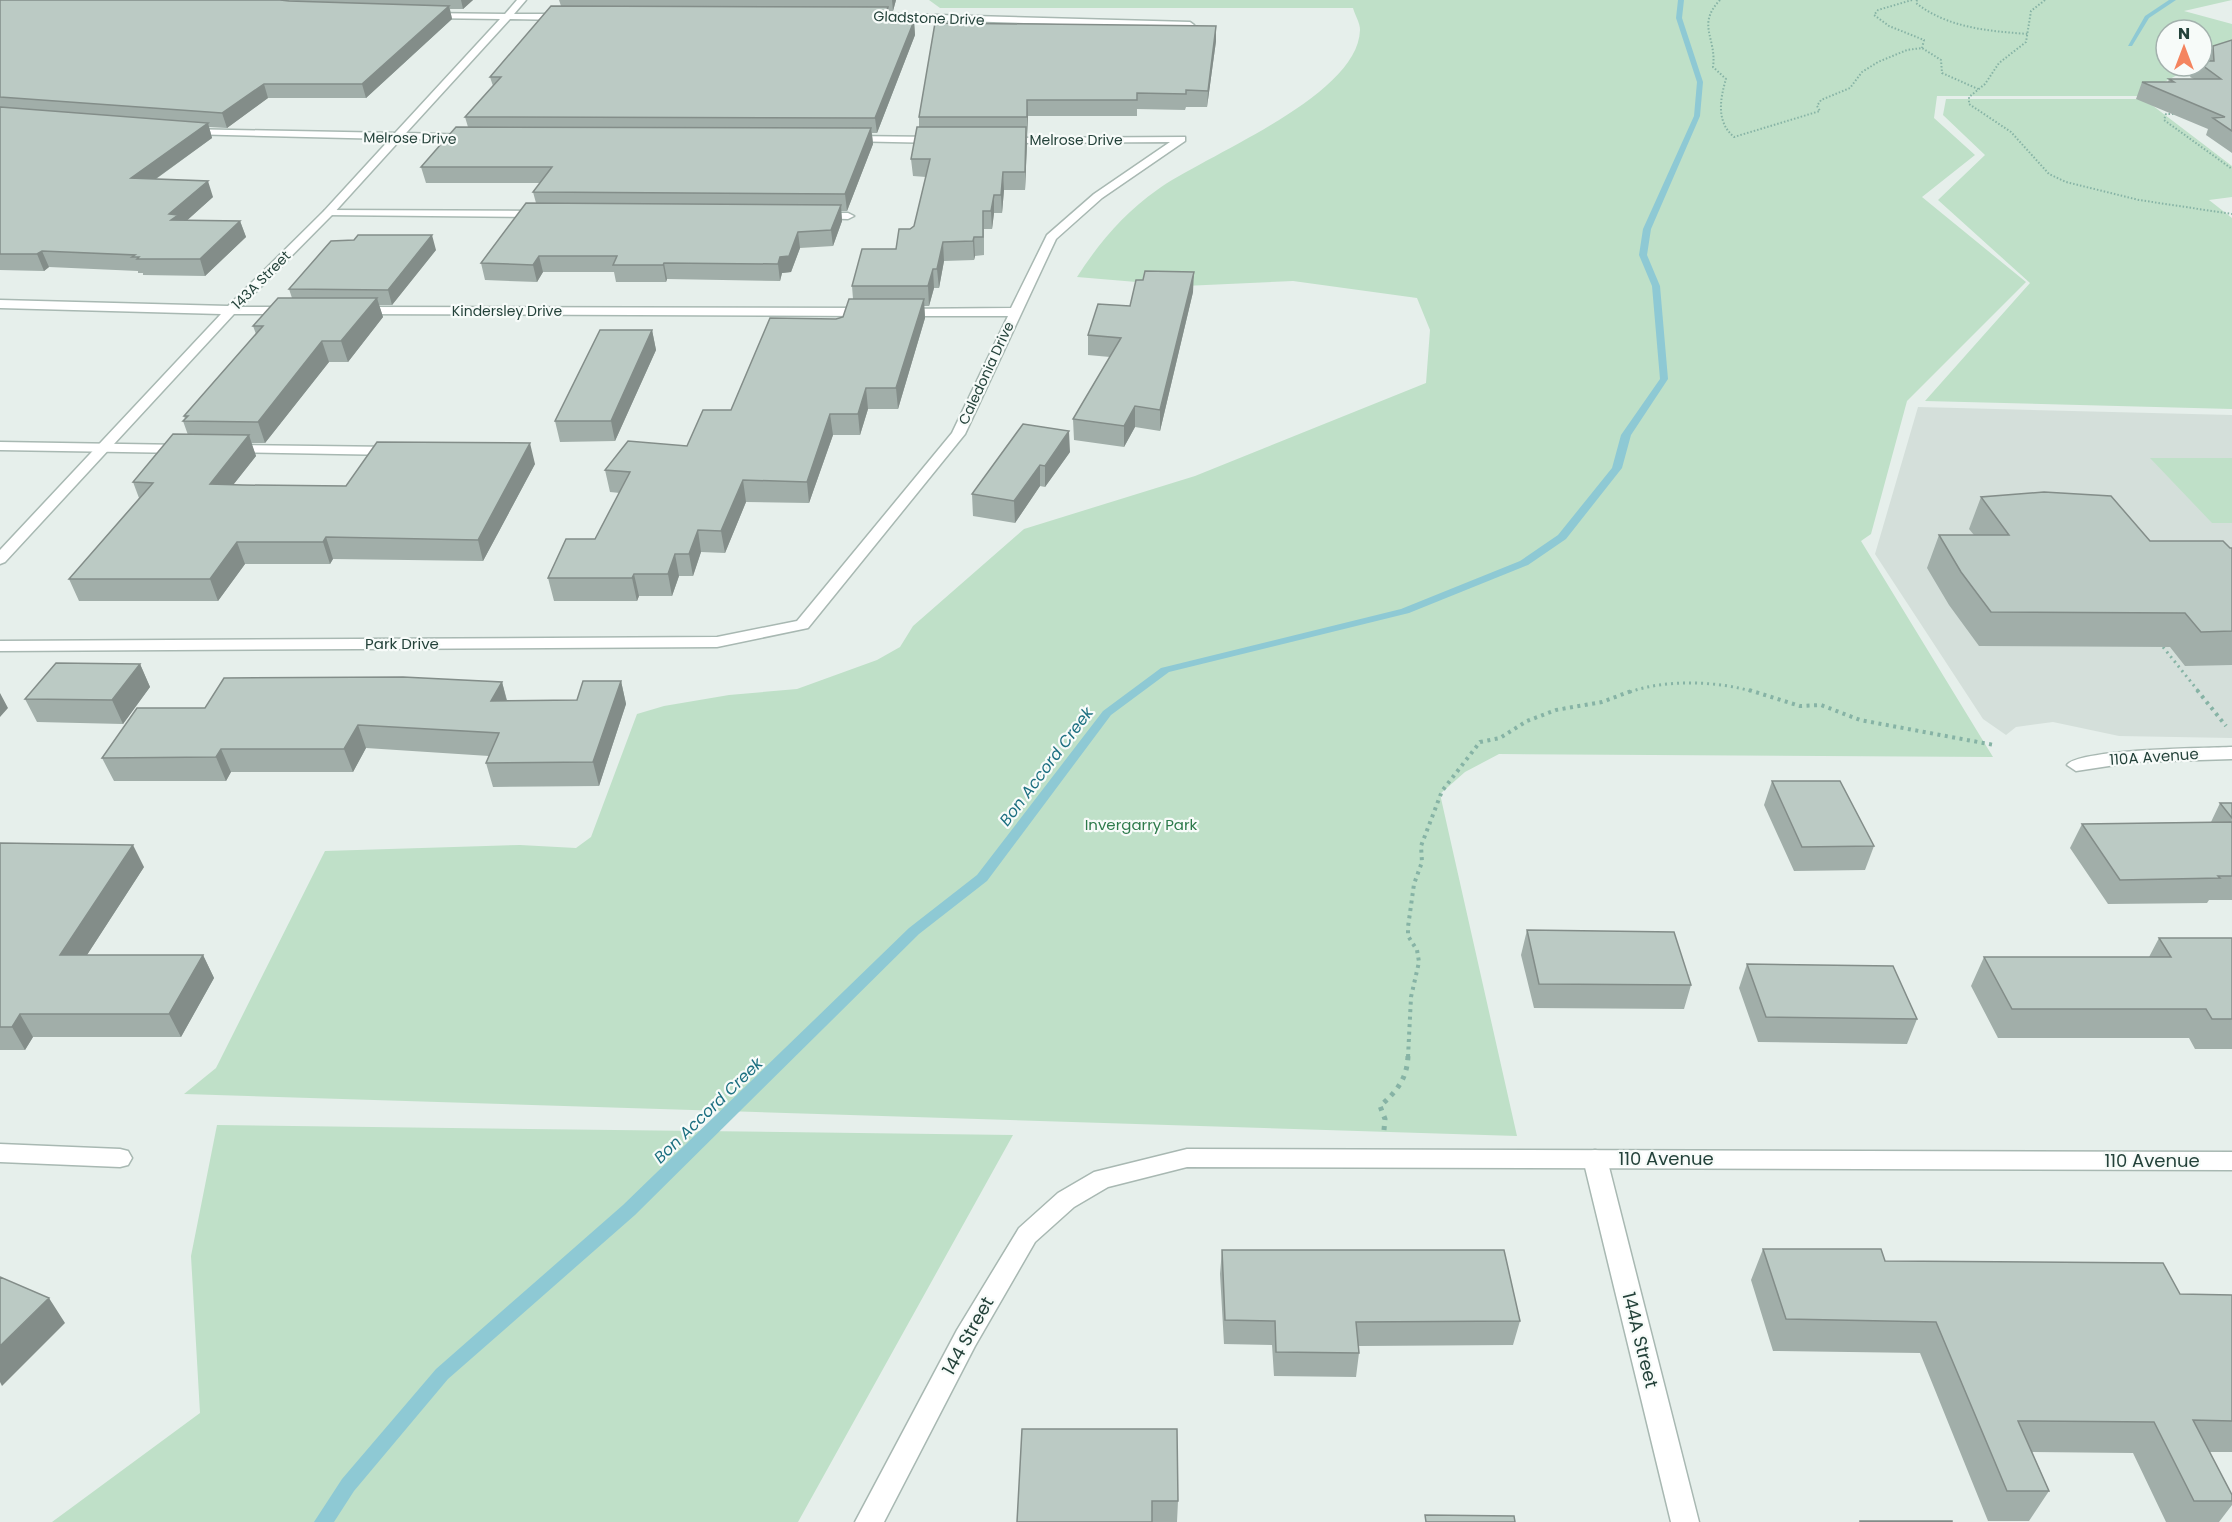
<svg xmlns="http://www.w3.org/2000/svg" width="2232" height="1522" viewBox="0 0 2232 1522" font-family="Poppins,sans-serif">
<rect width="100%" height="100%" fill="#e6efeb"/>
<path fill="#d4dfda" d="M1918 407 2232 415V738L2119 736 2053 722 2016 727 2006 735 1983 719 1875 554Z"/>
<path fill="#bfe0c8" d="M929 0H2232L2184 11 2232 24V43L2216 58 2202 63V30H2166V66H2194L2138 96H1937L1934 118 1975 155 1922 197 2026 282 1907 401 1871 534 1861 541 1993 757 1499 754 1465 772 1440 794 1517 1136 184 1094 216 1068 325 851 520 845 576 848 591 837 637 714 664 706 729 695 797 689 877 660 900 647 913 626 1024 529 1195 476 1426 383 1430 330 1417 298 1293 281 1184 286 1077 277C1099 243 1124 213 1157 190 1205 155 1358 97 1360 30 1360 23 1355 15 1353 8H940Z
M1946 99H2144L2232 166V197L2209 200 2232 218V409L1925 401 2030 283 1938 200 1985 155 1943 115Z
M2150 458H2232V523H2212Z
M217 1125 1013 1135 798 1522H52L200 1413 191 1256Z"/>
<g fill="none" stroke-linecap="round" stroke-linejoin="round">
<path fill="#8ec9d4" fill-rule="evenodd" d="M1678 0H1684L1682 18 1703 82 1700 116 1651 229 1647 255 1660 286 1668 379 1631 435 1622 468 1566 539 1528 565 1409 613 1169 672 1111 715 987 881 919 934 635 1215 448 1379 354 1491 334 1522H314L342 1479 436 1369 623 1205 909 928 977 875 1103 711 1161 668 1401 609 1520 561 1558 535 1612 468 1621 435 1660 379 1652 286 1639 255 1643 229 1694 116 1697 82 1676 18Z
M2169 0H2176L2149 18 2132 46H2128L2145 16Z"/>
<defs>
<path id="service" d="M328 210 540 211 546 214 540 217 324 215V211Z
M817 213H848L854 216 848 219 813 218V214Z
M0 442 184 445 191 449 184 453 0 450Z
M230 445 394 447 401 451 394 455 225 452 223 449Z"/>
<path id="minor" d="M517 0H526L514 14H564L568 17 564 20 510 19 406 133 471 135 475 136V140L401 139 332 215 241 307H289L293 308V314H234L5 562 0 564V550L221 314 0 308V300L228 306 324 211 390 139 187 134 182 131 183 129 395 133 500 19 427 18 424 13 505 14Z
M865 13 1190 22 1194 25 1190 28 862 18Z
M850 136 939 137 944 140 939 143 846 141 845 139Z
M1185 137V141L1102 198 1056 239 965 434 808 628 717 647 0 651V641L717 637 797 621 952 433 1008 316H902L898 315V309L1011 308 1047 235 1094 194 1170 142 1003 143 998 140 999 138Z
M356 307 868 308 874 312 868 316 352 314V308Z
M2232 747V759L2135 762 2076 771 2067 765C2077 749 2207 748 2232 747Z
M0 1144 120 1149 128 1151 132 1158 128 1165 120 1167 0 1162Z
M1595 1150 1603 1152 1607 1159 1699 1522H1671L1583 1159 1587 1152Z"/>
<path id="tertiary" d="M1187 1149 2232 1152V1170L1187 1167 1108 1187 1074 1207 1035 1242 975 1346 884 1522H855L957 1330 1019 1228 1058 1193 1094 1172Z"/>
</defs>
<use href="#service" stroke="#a8b8b2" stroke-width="3"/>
<use href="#minor" stroke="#a8b8b2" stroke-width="3"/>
<use href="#tertiary" stroke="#a8b8b2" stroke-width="3"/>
<path stroke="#86b3a5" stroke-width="2" stroke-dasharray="1.5 2" stroke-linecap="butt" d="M1720 0C1696 25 1717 38 1713 67L1726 79C1720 99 1716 122 1734 137L1820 111 1817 106 1821 100 1850 88 1862 72 1878 62 1907 50 1922 48 1941 60 1942 73 1978 89
M1912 0 1878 10 1874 15 1889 26 1924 40 1922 48
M1917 0 1916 3C1948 28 1988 31 2028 34
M2045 0 2031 11 2026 42 1999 63 1985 84 1969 97V104L2011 132 2049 174 2066 182 2139 200 2232 214
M2177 114H2166L2164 120 2232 169"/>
<path stroke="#86b3a5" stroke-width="3" stroke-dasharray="2 4" stroke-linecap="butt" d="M2163 647 2199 692
M1630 692C1665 679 1719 681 1754 692"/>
<path stroke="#86b3a5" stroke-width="4" stroke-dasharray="3 4.5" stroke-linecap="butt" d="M1749 690 1800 706 1821 705 1860 720 1994 745
M2197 690 2226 726
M1408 1057 1411 997 1419 962 1417 950 1408 936V927L1414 884 1422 862 1421 846 1442 791 1480 742 1500 738 1527 721 1556 710 1602 702 1634 690"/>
<path stroke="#86b3a5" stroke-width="5" stroke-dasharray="4 6" stroke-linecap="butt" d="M1384 1130 1385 1119 1380 1106C1397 1091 1407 1079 1408 1056"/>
<use href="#service" fill="#fff" fill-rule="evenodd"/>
<use href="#minor" fill="#fff" fill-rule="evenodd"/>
<use href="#tertiary" fill="#fff" fill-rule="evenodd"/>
</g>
<path fill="#a1aea9" d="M0 0H473L463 9H450L452 19 366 98H268L227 128 209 127 212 138 156 179 213 197 187 220 240 221 246 237 205 276 143 275V273H138V271L49 267 44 271 0 270Z
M559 0H896L893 11H888L889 19 914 21 915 35 877 133H872L873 144 847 211H841L842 221 833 246 800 248 791 272 782 273 780 281 667 279 666 282H616L614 272H543L537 282 485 280 481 263 536 203 533 192 540 183H426L421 167 468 127 465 117 493 86 490 77 561 6Z
M1216 26V41L1207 107H1186L1185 110 1137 109V116H1028L1025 190H1004L1002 213H994L992 229H984V255L975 256 974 260 944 261 939 288H934L929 306H924L925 318 898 409H868L860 435H833L809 503 746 502 725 553 701 552 693 576H679L672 596H639L637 601H554L548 578 595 539 620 493 610 492 605 470 687 446 731 410 836 319 843 317 853 299 852 286 896 249 910 229 914 226 926 177 913 176 911 159 919 127V117Z
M2232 40V153L2206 135 2208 129 2136 99 2142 82H2168L2169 79H2194L2190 77 2194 66H2202V61H2208L2213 46Z
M436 250 392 305H379L383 317 348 362H329L265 443H251L256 456 233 485 346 486 535 464 483 561 333 559 330 564H245L218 601H79L69 579 139 498 133 482 188 435 183 421 185 419 184 416 256 334 253 326 292 298 289 289Z
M1193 292 1160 431 1135 427 1124 447 1074 440 1073 419 1110 357 1088 355V335L1130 306Z
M652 330 656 350 615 441 560 442 555 421Z
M1070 452 1045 487 1040 486 1015 523 973 516 972 494Z
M1981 497 2150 541 2232 548V665L2185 666 2170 647 1979 646 1949 605 1927 568 1939 535H1974L1969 529Z
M140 664 150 687 123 724 37 722 25 699Z
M621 681 626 704 599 786 493 787 486 763 489 756 366 748 353 772H231L226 781H114L102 758 205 708 502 682 507 700H577Z
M1772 781 1874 846 1865 870 1794 871 1764 805Z
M2220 803H2232V900H2209L2207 903 2108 904 2070 848 2082 824 2211 822Z
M0 843 144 867 87 955H203L214 978 181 1037H33L25 1050H0Z
M1527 930 1691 985 1684 1009 1534 1008 1521 955Z
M2159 938H2232V1049H2195L2189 1038H1998L1971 986 1984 957H2149Z
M1747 964 1917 1019 1907 1044 1758 1042 1739 988Z
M1763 1249 1885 1261 2180 1294 2232 1295V1452H2209L2232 1495V1505L2219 1522H2166L2133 1453 2032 1452 2049 1491 2029 1521H1988L1920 1353 1773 1351 1751 1280Z
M1222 1250 1520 1321 1513 1345 1359 1346V1353L1356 1377 1274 1376 1272 1345 1224 1344 1220 1274Z
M1022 1429 1178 1501 1177 1522H1017Z"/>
<path fill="#838d89" d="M461 0H473L463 9Z
M892 0H896L893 11Z
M449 6 452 19 366 98 362 84Z
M888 7 889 21 884 18Z
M914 21 915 35 877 133 875 118Z
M1216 26V41L1207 107 1208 91Z
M264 84 268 98 227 128 222 113Z
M1027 100 1028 116 1027 134Z
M208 123 212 138 136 193 131 178Z
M1026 127 1027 144 1025 190V172Z
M871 128 873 144 847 211 845 194Z
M1003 172 1004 190 1002 213 1001 195Z
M208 181 213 197 182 225 177 236 169 214Z
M994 195V213L992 229 991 211Z
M841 205 842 221 833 246 831 230Z
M240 221 246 237 205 276 200 259Z
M798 232 800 248 791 272 782 273 780 281 778 264 780 257Z
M432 235 436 250 392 305 388 290Z
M974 237 975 256 974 260 973 241Z
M943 242 944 261 939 288 937 269Z
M42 251 49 267 44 271 37 254Z
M539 256 543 272 537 282 533 265Z
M664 263 667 279 666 282 663 265Z
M933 269 934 288 929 306 928 286Z
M1194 272 1193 292 1160 431V410Z
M377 298 383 317 348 362 341 341Z
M924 299 925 318 898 409 896 388Z
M652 330 656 350 615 441 611 421Z
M322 341 329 362 265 443 258 422Z
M866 388 868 409 860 435 858 414Z
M1135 406V427L1124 447V426Z
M830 414 833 435 809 503 807 482Z
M1069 431 1070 452 1045 487V466Z
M249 435 256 456 218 504 210 484Z
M530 443 535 464 483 561 478 540Z
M1040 465V486L1015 523 1014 501Z
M743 480 746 502 725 553 721 531Z
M698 530 701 552 693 576 689 554Z
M326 537 333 559 330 564 323 542Z
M237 542 245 564 218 601 210 579Z
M675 554 679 576 672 596 668 574Z
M634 574 639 596 637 601 632 578Z
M140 664 150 687 123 724 112 700Z
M621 681 626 704 599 786 593 762Z
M502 682 508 706 491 701Z
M0 693 8 708 0 717Z
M358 725 366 748 353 772 344 749Z
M221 749 231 772 226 781 216 757Z
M133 845 144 867 72 978 60 955Z
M203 955 214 978 181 1037 169 1014Z
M20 1014 33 1037 25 1050 12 1027Z
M49 1298 65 1323 2 1386 0 1382V1346Z"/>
<path fill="#bbcac4" stroke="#838d89" stroke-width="1.5" d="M0 0H280L289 1 449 6 362 84H264L222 113 0 97Z
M551 6 888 7 884 18 914 21 875 118 465 117 501 77H490Z
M935 23 1216 26 1208 91 1186 90V94L1137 93V100H1027V117H919Z
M2232 40V131L2213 118 2225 117 2142 82H2174L2169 79H2221L2202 65V61H2214L2213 46Z
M0 107 208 123 131 178 208 181 169 214 178 215 171 220 240 221 200 259H137L139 257H132L135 255 42 251 37 254H0Z
M456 127 871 128 845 194 533 192 552 167H421Z
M917 127H1026L1025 172H1003L1001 195H994L991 211H983V237H974L973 241 943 242 937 269H933L928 286H852L862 249H896L899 229H910L914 226 930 159H911Z
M526 203 841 205 831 230 798 232 789 256 780 257 778 264 664 263 663 265H613L617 256H539L533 265 481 263Z
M358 235H432L388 290 289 289 331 241 354 240Z
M1145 271 1194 272 1160 410 1135 406 1124 426 1073 419 1121 338 1088 335 1098 304 1130 306 1136 280H1143Z
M278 298H377L341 341H322L258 422 183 421 188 416H184L263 326H253Z
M849 299H924L896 388H866L858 414H830L807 482 743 480 721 531 698 530 689 554H675L668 574H634L632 578H548L566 539H595L630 472 605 470 628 441 687 446 703 410H731L770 318 836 319 843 317Z
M600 330H652L611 421H555Z
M1023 424 1069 431 1045 466 1040 465 1014 501 972 494Z
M173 434 249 435 210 484 243 485 346 486 377 442 530 443 478 540 326 537 323 542H237L210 579H69L153 483 133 482Z
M2044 492 2111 496 2150 541H2223L2230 548H2232V631L2201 632 2185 613 1991 612 1961 572 1939 535H2009L1981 497Z
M56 663 140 664 112 700 25 699Z
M403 677 502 682 491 701 577 700 583 681H621L593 762 486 763 499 733 358 725 344 749H221L216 757 102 758 137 708H205L224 678Z
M1772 781H1840L1874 846 1802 847Z
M2220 803H2232V818Z
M2232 822V876H2218L2220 878 2120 880 2082 824Z
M0 843 133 845 60 955H203L169 1014H20L12 1027H0Z
M1527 930 1674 932 1691 985 1539 984Z
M2159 938H2232V1019H2212L2206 1009H2012L1984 957H2171Z
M1747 964 1893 966 1917 1019 1766 1017Z
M1763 1249H1881L1885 1261 2163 1263 2180 1294 2232 1295V1421L2193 1420 2232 1495V1501H2194L2154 1422 2018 1421 2049 1491H2007L1936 1322 1786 1319Z
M1222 1250H1504L1520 1321 1356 1322 1359 1353 1276 1352 1275 1321 1225 1320Z
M0 1277 49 1298 0 1346Z
M1022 1429H1177L1178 1501H1152V1522H1017Z
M1425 1515 1514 1516 1515 1522H1426Z
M1860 1521H1952V1522H1860Z"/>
<g text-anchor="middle" stroke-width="4.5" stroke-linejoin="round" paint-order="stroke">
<g font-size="14" fill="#24423a" stroke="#f7fbf9">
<text transform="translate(929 18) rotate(2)" y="5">Gladstone Drive</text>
<text transform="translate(410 138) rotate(1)" y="5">Melrose Drive</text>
<text x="1076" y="145">Melrose Drive</text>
<text transform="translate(261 280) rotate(-45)" y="5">143A Street</text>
<text x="507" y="316">Kindersley Drive</text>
<text transform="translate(986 373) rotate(-65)" y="5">Caledonia Drive</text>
</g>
<g font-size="15" fill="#24423a" stroke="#f7fbf9">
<text x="402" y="649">Park Drive</text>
<text transform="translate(2154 757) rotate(-4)" y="5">110A Avenue</text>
</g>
<g font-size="15" fill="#2d7a4b" stroke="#f7fbf9">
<text x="1141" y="830">Invergarry Park</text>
</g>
<g font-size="16" font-style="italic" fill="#1c6f80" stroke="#f7fbf9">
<text transform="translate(1046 766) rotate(-53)" y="6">Bon Accord Creek</text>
<text transform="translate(708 1110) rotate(-44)" y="6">Bon Accord Creek</text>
</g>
<g font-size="18" fill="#24423a" stroke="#f7fbf9">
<text x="1666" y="1165">110 Avenue</text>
<text x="2152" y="1167">110 Avenue</text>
<text transform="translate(968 1336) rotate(-61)" y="6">144 Street</text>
<text transform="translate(1640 1340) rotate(76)" y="6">144A Street</text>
</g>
</g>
<g transform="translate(2184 48)"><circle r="28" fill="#f7fbf9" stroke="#a3b1ad" stroke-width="1.5"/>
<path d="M0-4.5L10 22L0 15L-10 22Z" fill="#f4845f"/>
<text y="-9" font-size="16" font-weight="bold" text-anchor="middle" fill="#24423a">N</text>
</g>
</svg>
